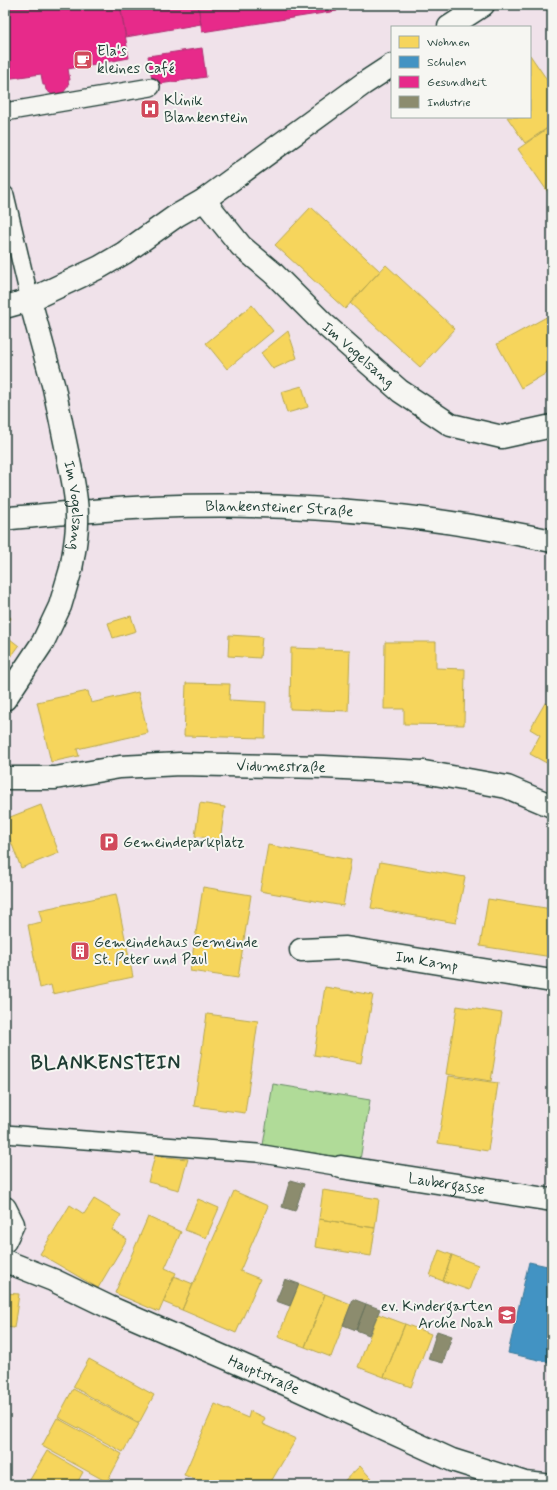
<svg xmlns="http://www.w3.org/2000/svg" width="557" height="1490" viewBox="0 0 557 1490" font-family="Mynerve,sans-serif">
<rect width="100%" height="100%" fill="#f0e2ea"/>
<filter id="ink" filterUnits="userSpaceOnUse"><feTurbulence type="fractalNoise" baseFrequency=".025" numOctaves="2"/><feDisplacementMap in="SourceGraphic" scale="8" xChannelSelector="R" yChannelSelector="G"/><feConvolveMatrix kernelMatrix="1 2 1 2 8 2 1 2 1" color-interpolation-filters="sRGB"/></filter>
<g filter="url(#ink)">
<path fill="#b0db98" stroke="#688c66" d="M273 1084 370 1100 360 1160 263 1145Z"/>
<path fill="#f6d55c" stroke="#b6a750" d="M530 55 552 87V125L525 143 507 117H530Z
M552 125V198L518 149Z
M311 207 380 271 345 309 275 245Z
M386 265 455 329 420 367 350 303Z
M252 305 273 331 227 369 206 343Z
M552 314V370L521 388 497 344Z
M288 331 297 358 273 369 261 353Z
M302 386 308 407 287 413 281 392Z
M5 613 11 618 5 627Z
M131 616 136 631 113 638 108 623Z
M5 635 19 646 5 665Z
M229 635 262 637 260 658 228 656Z
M385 642H436V668L465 669 464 725 404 724V709H384Z
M291 648 350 650 348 711 290 709Z
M186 683 230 684 229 700 266 702 265 738 184 736Z
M88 691 91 703 138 692 148 733 77 749 79 756 51 762 37 702Z
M545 703 552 706V766L530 754 540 735 530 729Z
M200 803 225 807 220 840 195 836Z
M41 805 59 853 21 868 5 826V819Z
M268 845 351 860 343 906 260 891Z
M380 862 465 877 456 923 371 908Z
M203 887 251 895 238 978 190 971Z
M116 894 133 977 53 994 51 985 40 988 28 925 42 922 39 910Z
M488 899 552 909V957L480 946Z
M325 987 373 995 361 1063 314 1055Z
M457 1006 502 1013 491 1081 446 1074Z
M207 1014 258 1021 245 1113 194 1106Z
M449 1076 498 1083 488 1151 438 1143Z
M155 1156 188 1159 179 1190 148 1182Z
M323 1190 379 1199 375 1228 319 1219Z
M234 1191 268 1206 240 1271 260 1279 236 1333 182 1310Z
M94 1199 121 1215 112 1230 127 1239 98 1288 40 1254 70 1205 84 1214Z
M198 1199 219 1208 206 1238 185 1230Z
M148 1217 181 1232 165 1268 176 1273 159 1312 115 1293Z
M319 1219 375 1228 371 1256 315 1247Z
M439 1250 452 1255 443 1281 430 1276Z
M452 1255 478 1265 469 1290 443 1281Z
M174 1276 193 1284 182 1310 163 1302Z
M299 1284 325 1294 305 1347 278 1337Z
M5 1293 19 1294 14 1328 5 1327Z
M325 1294 351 1304 331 1357 305 1347Z
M378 1314 405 1324 384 1377 358 1367Z
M405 1324 431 1334 411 1387 384 1377Z
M89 1359 154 1395 139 1423 73 1387Z
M73 1389 139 1424 123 1452 58 1417Z
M215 1404 248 1418 250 1411 265 1418 262 1424 296 1439 269 1485H209L184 1475Z
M57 1418 122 1454 107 1482 42 1446Z
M47 1451 83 1472 76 1485H19L22 1480 28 1483Z
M360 1466 377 1485H340Z"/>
<path fill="#4393c3" stroke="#387998" d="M529 1262 552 1267V1363L508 1353Z"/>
<path fill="#e7298a" stroke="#ab2f70" d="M12 5H120L129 58 68 69 70 80H68L69 85 63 93 53 95 46 90 45 85H43L41 74 5 79V6Z
M120 5H198L201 24 126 37Z
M198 5H335L337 11 202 32Z
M202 48 206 77 153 85 148 56Z"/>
<path fill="#8c8c6e" stroke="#6b745d" d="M290 1180 304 1184 295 1211 282 1207Z
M285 1279 299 1284 290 1306 276 1301Z
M353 1299 366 1304 356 1330 343 1325Z
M366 1304 380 1309 369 1335 356 1330Z
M437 1331 452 1336 443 1363 428 1359Z"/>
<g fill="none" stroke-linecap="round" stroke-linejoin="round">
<defs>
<path id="service" d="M5 112 151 87
M5 195 30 300
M5 1134 257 1153 341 1167"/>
<g id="minor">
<path d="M449 27 483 5"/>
<path id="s1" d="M204 200 241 246 273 273 323 323 400 391 451 425 502 437 552 426"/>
<path d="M30 300 54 388 68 456"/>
<path d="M5 307 30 300 100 267 124 253 176 216 204 200 363 84 392 65"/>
<path d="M5 699 43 642 60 606 71 569"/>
<path id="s2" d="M5 778H55L120 767 180 764 324 767 424 772 507 787 552 806"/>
<path id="s3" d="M301 950 346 948 552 981"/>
<path id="s4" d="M341 1167 552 1200"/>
<path d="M5 1208 13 1224 5 1241"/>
<path id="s5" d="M5 1261 53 1280 109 1307 286 1384 452 1460 525 1483 544 1485"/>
</g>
<g id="secondary">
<path id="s6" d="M5 519C15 517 25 517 35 516 54 514 73 512 92 511 246 498 401 509 552 541"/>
</g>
</defs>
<use href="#service" stroke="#1f3d34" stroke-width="20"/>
<use href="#minor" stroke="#1f3d34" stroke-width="25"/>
<use href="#secondary" stroke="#1f3d34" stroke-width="25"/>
<use href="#service" stroke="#f6f6f2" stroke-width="17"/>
<use href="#minor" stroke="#f6f6f2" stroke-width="22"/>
<use href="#secondary" stroke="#f6f6f2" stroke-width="22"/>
<defs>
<g id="minor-bridge">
<path id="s7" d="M68 456C72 476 77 496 77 516 78 534 74 551 71 569"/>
</g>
</defs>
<use href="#minor-bridge" stroke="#1f3d34" stroke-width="25" stroke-linecap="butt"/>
<use href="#minor-bridge" stroke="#f6f6f2" stroke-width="22"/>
</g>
</g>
<defs>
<symbol id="cafe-square" viewBox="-11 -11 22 22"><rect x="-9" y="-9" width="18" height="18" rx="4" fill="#d1495b" stroke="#f6f6f2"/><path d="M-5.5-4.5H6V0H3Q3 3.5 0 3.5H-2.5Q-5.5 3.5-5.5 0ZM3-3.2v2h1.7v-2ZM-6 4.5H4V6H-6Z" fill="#fff"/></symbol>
<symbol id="hospital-square" viewBox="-11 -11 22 22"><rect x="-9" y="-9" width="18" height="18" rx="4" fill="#d1495b" stroke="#f6f6f2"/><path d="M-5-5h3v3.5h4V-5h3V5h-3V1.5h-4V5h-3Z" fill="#fff"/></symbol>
<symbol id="parking-square" viewBox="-11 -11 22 22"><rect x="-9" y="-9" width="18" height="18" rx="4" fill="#d1495b" stroke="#f6f6f2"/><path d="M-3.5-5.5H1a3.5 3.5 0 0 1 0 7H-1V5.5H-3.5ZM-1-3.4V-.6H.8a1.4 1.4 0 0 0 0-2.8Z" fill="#fff"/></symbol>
<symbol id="building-square" viewBox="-11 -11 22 22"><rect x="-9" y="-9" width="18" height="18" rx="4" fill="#d1495b" stroke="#f6f6f2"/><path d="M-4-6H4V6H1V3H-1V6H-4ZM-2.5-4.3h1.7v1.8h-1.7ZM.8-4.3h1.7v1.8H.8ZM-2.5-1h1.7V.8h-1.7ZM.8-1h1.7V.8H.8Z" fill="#fff"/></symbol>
<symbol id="school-square" viewBox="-11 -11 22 22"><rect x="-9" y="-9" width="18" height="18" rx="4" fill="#d1495b" stroke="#f6f6f2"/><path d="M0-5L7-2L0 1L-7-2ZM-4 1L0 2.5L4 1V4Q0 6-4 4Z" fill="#fff"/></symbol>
</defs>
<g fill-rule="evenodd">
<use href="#cafe-square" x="72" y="49" width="22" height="22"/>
<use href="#hospital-square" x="139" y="98" width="22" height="22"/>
<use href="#parking-square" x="98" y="831" width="22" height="22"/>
<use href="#building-square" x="69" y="940" width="22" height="22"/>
<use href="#school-square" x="496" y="1304" width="22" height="22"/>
</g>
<g text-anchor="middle" stroke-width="4" stroke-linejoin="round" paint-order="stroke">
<g font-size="15" fill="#1f3d34" stroke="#f6f6f2" text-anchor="start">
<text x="97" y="56">Ela's<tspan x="97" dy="17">kleines Café</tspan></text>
<text x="164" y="105">Klinik<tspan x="164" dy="17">Blankenstein</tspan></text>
<text x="123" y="847">Gemeindeparkplatz</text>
<text x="94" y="947">Gemeindehaus Gemeinde<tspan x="94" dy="17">St. Peter und Paul</tspan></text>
<text x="493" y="1311" text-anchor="end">ev. Kindergarten<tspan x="493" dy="17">Arche Noah</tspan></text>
</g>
<g font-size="15" fill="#1f3d34" stroke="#f6f6f2">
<text dy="5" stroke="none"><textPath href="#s1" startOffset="219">Im Vogelsang</textPath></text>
<text dy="5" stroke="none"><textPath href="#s7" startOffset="50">Im Vogelsang</textPath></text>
<text dy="5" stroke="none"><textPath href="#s6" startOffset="275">Blankensteiner Straße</textPath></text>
<text dy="5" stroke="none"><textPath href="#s2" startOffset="277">Vidumestraße</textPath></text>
<text dy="5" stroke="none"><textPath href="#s3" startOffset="127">Im Kamp</textPath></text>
<text dy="5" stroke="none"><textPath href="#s4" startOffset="107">Laubergasse</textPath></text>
<text dy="5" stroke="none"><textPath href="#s5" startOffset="283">Hauptstraße</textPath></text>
</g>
<g font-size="19" font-weight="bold" letter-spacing="1" fill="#1f3d34" stroke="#f6f6f2">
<text x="106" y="1069">BLANKENSTEIN</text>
</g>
</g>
<rect width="557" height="1490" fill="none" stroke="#f6f6f2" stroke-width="20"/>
<rect x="10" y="10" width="537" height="1470" fill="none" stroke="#1f3d34" stroke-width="1.5" filter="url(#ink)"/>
<rect x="391" y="26" width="140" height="92" fill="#f6f6f2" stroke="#a0aca6"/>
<rect x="399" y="36" width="20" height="12" fill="#f6d55c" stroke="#a0aca6"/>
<text x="427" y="46" font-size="12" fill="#1f3d34">Wohnen</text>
<rect x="399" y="56" width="20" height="12" fill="#4393c3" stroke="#a0aca6"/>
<text x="427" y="66" font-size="12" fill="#1f3d34">Schulen</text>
<rect x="399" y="76" width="20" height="12" fill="#e7298a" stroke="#a0aca6"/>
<text x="427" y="86" font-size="12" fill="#1f3d34">Gesundheit</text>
<rect x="399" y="96" width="20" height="12" fill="#8c8c6e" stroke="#a0aca6"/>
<text x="427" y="106" font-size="12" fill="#1f3d34">Industrie</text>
</svg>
